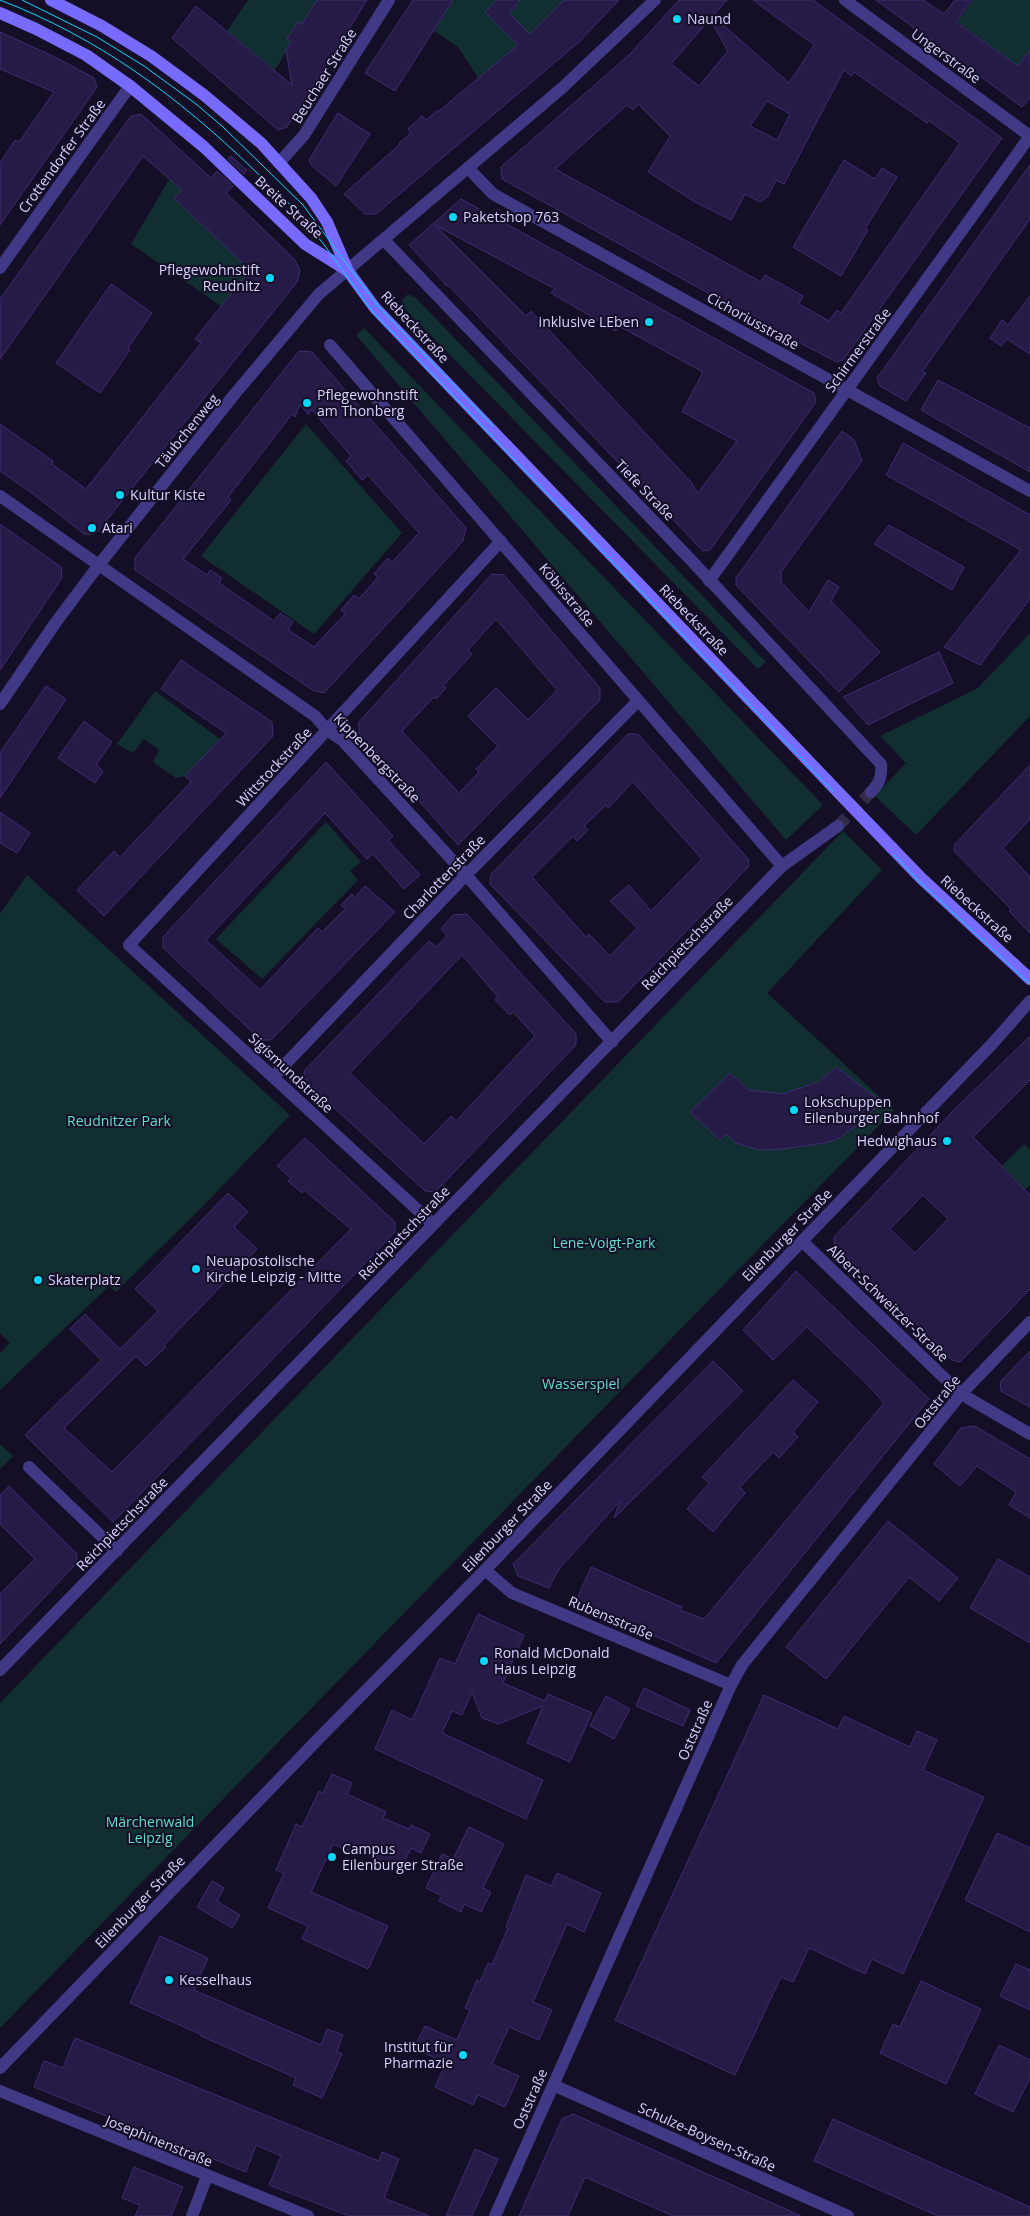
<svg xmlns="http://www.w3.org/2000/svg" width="1030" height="2216" viewBox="0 0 1030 2216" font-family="'Open Sans',sans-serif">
<rect width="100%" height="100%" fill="#140f26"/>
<path fill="#112f30" d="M248 0H318L275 70 227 31Z
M453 0H564L553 13 479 79 458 47 434 31Z
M973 0H1030V49L1018 66 957 22Z
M170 178 182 190 174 198 245 265 246 275 221 306 131 244Z
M408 294 416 298 766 662 758 669 405 309 402 304 403 299Z
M364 328 823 805 786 840 356 335Z
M306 424 402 533 314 634 201 556Z
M1030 633V716L916 835 875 796 906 763 880 736 978 688Z
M155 691 220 739 185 776 176 778 153 762 159 750 144 739 133 753 117 744Z
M326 822 361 862 350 871 358 880 262 979 216 939Z
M843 831 882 870 767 993 894 1110 0 2028V1703Z
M27 875 290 1115 208 1201 116 1292 109 1286 0 1390V1353L10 1343 0 1333V914Z
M1024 1144 1030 1150V1185L1025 1190 1002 1166Z
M0 1444 13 1456 0 1469Z"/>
<path fill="#261a47" stroke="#3e2c73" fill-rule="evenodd" d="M317 0H367L287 127 278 130 172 38 196 6 292 85 286 50 291 42 287 39 298 22 302 24Z
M413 0H453L395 91 365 73Z
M497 0H520L509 13 530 34 564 0H619L579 42 376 214H365L344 194 400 144 399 143 411 133 408 129 422 116 426 120 438 110 439 111 518 45 485 12Z
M679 0H727L713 16 789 83 814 45 753 0H813L1002 138 843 360 837 362 782 334 502 179 501 167 630 54ZM710 19 728 51 699 86 671 64ZM844 70 851 76 854 72 927 123 929 121 960 143 841 313 837 310 829 321 799 304 803 296 765 275 761 282 555 169 627 105 633 110 638 104 670 136 648 172 695 202 731 220 745 194 760 202 768 196 776 180 784 184ZM767 101 790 114 777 140 750 126Z
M876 0H923L944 14 955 0H972L956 22 1018 66 1030 50V98L1022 107Z
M0 32 59 59 94 78 97 87 0 225V163L15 140 19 142 54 92 0 69Z
M338 113 370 134 336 186 311 165 309 160Z
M141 114 211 178 217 171 233 186 226 193 295 260 300 271 297 282 98 531 92 534H84L32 493 0 471V424L53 461 52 464 86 489 201 343 195 339 250 270 174 198 182 190 143 156 0 359V299L131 116Z
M231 156 247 170 244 174 228 159Z
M844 160 875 179 882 168 897 177 865 229 868 230 841 276 793 247Z
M1030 165V219L922 372 926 373 906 401 880 386 877 378Z
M461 199 814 393 816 402 710 550 703 551 448 285 447 286 409 245ZM435 225 555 289 551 293 616 331 619 326 703 372 682 412 737 441 698 493 691 482 531 311 526 316Z
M111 284 152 313 128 348 130 350 100 393 56 363Z
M1030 296V354L1007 339 1001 346 990 338 1002 320 1008 325Z
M299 351 312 352 466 528 463 541 324 693 314 691 135 570V558ZM300 404 308 414 312 410 351 456 346 461 362 480 368 475 419 533 392 562 388 558 374 574 378 577 359 599 354 595 341 610 345 614 314 647 288 630 293 622 280 613 274 621 219 583 222 578 210 570 207 575 183 559 231 500 228 497 292 414 295 417Z
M938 380 1030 428V472L921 410Z
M842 431 854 440 862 461 781 572V582L809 612 828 580 839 587 831 601 880 652 839 692 736 585V578Z
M903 443 1030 515V599L980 665 944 647 1021 550 886 475Z
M0 524 61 567 62 578 0 670Z
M889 525 964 567 952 590 874 544Z
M492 574 504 575 600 688V700L458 845 359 733V722ZM496 619 557 690 528 720 496 688 468 716 498 746 476 769 479 772 459 793 402 731 434 697 436 699 446 688 443 686 472 654 468 650Z
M939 652 953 683 868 725 843 697Z
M181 660 272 722 273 736 104 916 77 890 114 851 120 857 191 782 185 776 226 733 161 689Z
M46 686 66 699 0 798V753Z
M84 721 112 742 96 765 103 771 95 783 58 758Z
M628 734H638L749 860 748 867 618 1002H605L490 884 491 874ZM633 782 702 859 651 911 629 885 610 901 637 928 610 956 589 934 586 937 532 877 573 836 577 841 588 830 584 826 606 805 608 808Z
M326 762 393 836 388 840 420 875 404 889 373 854 367 859 325 813 206 940 260 990 318 928 322 932 345 909 341 905 352 894 355 897 365 886 395 912 271 1040H261L163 948V937Z
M1030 765V819L1003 848 1030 877V933L1009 911 1011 909 954 851 955 844Z
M0 812 30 833 17 853 0 843Z
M467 914 576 1034V1045L435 1192 425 1191 305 1081 304 1071 429 941 436 947 447 936 441 929 453 915ZM462 955 498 997 495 1000 510 1015 513 1012 535 1036 456 1121 451 1116 424 1144 350 1073Z
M1030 1036V1080L973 1137 1030 1195V1289L960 1362 952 1360 834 1244V1237L955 1109ZM923 1195 948 1219 915 1253 890 1229Z
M837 1067 881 1102 861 1122 838 1139 824 1143 783 1149 760 1150 736 1143 726 1134 720 1140 690 1112 730 1073 749 1090 783 1094 818 1082Z
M305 1138 395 1222V1232L296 1335 113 1522 25 1435 101 1360 70 1329 85 1314 120 1349 158 1311 135 1289 228 1193 248 1212 234 1227 257 1249 164 1345 166 1347 146 1366 136 1356 64 1428 112 1472 351 1229 304 1190 302 1193 288 1181 291 1178 277 1166Z
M796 1271 929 1399 716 1663 576 1601 591 1567 682 1607 680 1610 704 1619 884 1403 866 1383 807 1327 773 1360 743 1330Z
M1030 1351V1407L1001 1391 1000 1382Z
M713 1361 743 1391 614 1518 620 1501 559 1569 549 1588 518 1576 513 1564Z
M793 1380 818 1402 793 1432 798 1437 779 1458 773 1452 740 1487 745 1493 713 1532 687 1509 709 1483 702 1477Z
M975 1426 1030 1459V1518L1009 1505 1016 1492 977 1466 960 1486 934 1464 961 1428Z
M9 1486 77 1554V1563L0 1644V1594L35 1559 0 1524V1495Z
M888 1521 958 1578 939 1601 909 1577 826 1679 786 1647Z
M998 1559 1030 1577V1643L970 1608Z
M478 1614 524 1635 503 1683 545 1701 548 1694 592 1713 570 1762 527 1743 543 1706 498 1724 482 1718 472 1692 462 1715 452 1711 442 1733 543 1780 526 1819 375 1749 392 1710 412 1720 440 1658 455 1664Z
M644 1688 690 1710 683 1726 636 1706Z
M764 1695 838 1729 844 1716 910 1747 917 1731 937 1740 923 1770 984 1797 903 1974 872 1959 865 1974 809 1948 793 1982 781 1977 735 2075 615 2020Z
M606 1696 630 1709 614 1739 590 1726Z
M332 1774 352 1783 347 1794 386 1812 383 1818 409 1829 411 1825 430 1834 421 1853 411 1848 401 1869 360 1850 358 1855 333 1844 311 1892 388 1926 368 1969 302 1939 308 1926 268 1908 284 1873 276 1870 296 1824 302 1827 319 1791 323 1793Z
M469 1827 504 1844 483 1888 491 1892 481 1912 464 1904 461 1912 439 1901 442 1896 426 1888 442 1854 453 1859Z
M997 1833 1030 1848V1932L965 1900Z
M557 1873 601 1893 584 1932 567 1924 533 2002 552 2010 539 2040 509 2027 492 2064 519 2076 505 2107 478 2095 473 2105 435 2087 446 2063 414 2048 425 2026 457 2040 470 2010 465 2008 477 1980 480 1982 488 1963 492 1965 508 1928 506 1927 526 1875 551 1886Z
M212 1881 224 1888 217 1901 240 1915 232 1928 197 1907Z
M160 1936 208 1958 194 1990 321 2045 327 2029 343 2035 337 2051 342 2054 322 2098 293 2085 296 2078 201 2036 202 2035 130 2003Z
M1016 1964 1030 1970V2010L1000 1996Z
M921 1981 981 2009 946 2084 880 2053 893 2024 900 2027Z
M75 2038 379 2161 382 2152 399 2159 384 2198 429 2216H349L269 2185 281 2156 256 2145 246 2172 34 2087 44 2061 63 2068Z
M999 2045 1030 2060V2078L1013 2112 975 2094Z
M573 2114 770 2202 801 2216H673L585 2177 568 2216H519L562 2119Z
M833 2119 1030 2207V2216H938L814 2161Z
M475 2149 498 2159 472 2216H446Z
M134 2167 183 2187 171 2216H135L140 2205 122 2198Z"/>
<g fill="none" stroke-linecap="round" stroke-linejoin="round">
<path stroke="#322c47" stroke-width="12" stroke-dasharray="12 6" stroke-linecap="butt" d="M838 826 871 792"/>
<path stroke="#403985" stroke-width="12" d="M845 0 1030 136
M279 163 304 135 389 0
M468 168 493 194 1030 491
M384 240 690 559 881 764C882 776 880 783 871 792
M0 268 130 86
M330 345 782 866
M0 496 315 716 328 731 342 740 466 875 612 1042
M709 581 1030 136
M273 1077 466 875 638 701
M433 1224 129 945 501 541
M802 1241 961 1394 1030 1434
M29 1467 117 1551
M485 1570 512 1593 731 1685
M0 1670 782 866 838 826
M0 2068 325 1732 485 1570 993 1043 1030 1001
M553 2085 848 2216
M0 2091 308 2216
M192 2216 207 2176"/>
<path stroke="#403985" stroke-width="12" d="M0 704 56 622 98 566 233 396 319 294 562 88 655 0
M495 2216 731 1685 742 1665 961 1394 1030 1322"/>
<path stroke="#766aff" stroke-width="12" d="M51 0 102 26 151 56 204 95 261 143 311 198 327 222 348 271 375 308 839 793
M0 13 36 29 86 55 130 86 204 147 305 244 348 271
M892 848 921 878 1030 979"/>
<path stroke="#00d8fe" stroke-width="1" d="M0 0C99 38 177 96 253 169 267 183 283 196 296 211 324 241 347 278 372 311L919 881 1030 984
M22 0 97 37 144 66 196 104 222 126 303 205 378 306 493 426"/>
<path stroke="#766aff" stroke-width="12" d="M839 793 892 848"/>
</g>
<g fill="#00d8fe" stroke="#140f26" stroke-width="2">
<circle cx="677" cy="19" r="5"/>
<circle cx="453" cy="217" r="5"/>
<circle cx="270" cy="278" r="5"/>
<circle cx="649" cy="322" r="5"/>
<circle cx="307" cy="403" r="5"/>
<circle cx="120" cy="495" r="5"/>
<circle cx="92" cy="528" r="5"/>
<circle cx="794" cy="1110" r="5"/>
<circle cx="947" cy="1141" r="5"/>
<circle cx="196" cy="1269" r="5"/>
<circle cx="38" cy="1280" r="5"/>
<circle cx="484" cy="1661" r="5"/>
<circle cx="332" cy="1857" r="5"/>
<circle cx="169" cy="1980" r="5"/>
<circle cx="463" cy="2055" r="5"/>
</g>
<g text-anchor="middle" stroke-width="4" stroke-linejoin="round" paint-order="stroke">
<g font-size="14" fill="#dad3ff" stroke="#140f26" text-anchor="start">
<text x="687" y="24">Naund</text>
<text x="463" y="222">Paketshop 763</text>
<text x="260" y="275" text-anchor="end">Pflegewohnstift<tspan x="260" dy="16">Reudnitz</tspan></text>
<text x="639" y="327" text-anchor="end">inklusive LEben</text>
<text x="317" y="400">Pflegewohnstift<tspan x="317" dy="16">am Thonberg</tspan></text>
<text x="130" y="500">Kultur Kiste</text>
<text x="102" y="533">Atari</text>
<text x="804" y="1107">Lokschuppen<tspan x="804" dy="16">Eilenburger Bahnhof</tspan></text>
<text x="937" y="1146" text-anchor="end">Hedwighaus</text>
<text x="206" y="1266">Neuapostolische<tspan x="206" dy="16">Kirche Leipzig - Mitte</tspan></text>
<text x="48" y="1285">Skaterplatz</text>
<text x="494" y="1658">Ronald McDonald<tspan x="494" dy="16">Haus Leipzig</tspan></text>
<text x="342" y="1854">Campus<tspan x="342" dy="16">Eilenburger Straße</tspan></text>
<text x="179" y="1985">Kesselhaus</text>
<text x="453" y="2052" text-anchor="end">Institut für<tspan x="453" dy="16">Pharmazie</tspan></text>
</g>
<g font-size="14" fill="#dad3ff" stroke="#140f26">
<text transform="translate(946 56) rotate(36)" y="5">Ungerstraße</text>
<text transform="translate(324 76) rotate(-58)" y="5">Beuchaer Straße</text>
<text transform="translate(62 156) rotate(-54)" y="5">Crottendorfer Straße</text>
<text transform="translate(289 207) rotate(42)" y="5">Breite Straße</text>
<text transform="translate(753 321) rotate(29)" y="5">Cichoriusstraße</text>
<text transform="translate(415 327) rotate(47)" y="5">Riebeckstraße</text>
<text transform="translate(858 350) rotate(-54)" y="5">Schirmerstraße</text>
<text transform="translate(187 431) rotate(-51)" y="5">Täubchenweg</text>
<text transform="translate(645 490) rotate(46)" y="5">Tiefe Straße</text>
<text transform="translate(567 595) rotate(50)" y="5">Köbisstraße</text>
<text transform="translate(694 620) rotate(46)" y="5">Riebeckstraße</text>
<text transform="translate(377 758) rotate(46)" y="5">Kippenbergstraße</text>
<text transform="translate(274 767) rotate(-47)" y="5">Wittstockstraße</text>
<text transform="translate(444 877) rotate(-46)" y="5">Charlottenstraße</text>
<text transform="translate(977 909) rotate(42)" y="5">Riebeckstraße</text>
<text transform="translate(687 943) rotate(-46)" y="5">Reichpietschstraße</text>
<text transform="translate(291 1073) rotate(43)" y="5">Sigismundstraße</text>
<text transform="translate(404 1233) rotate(-46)" y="5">Reichpietschstraße</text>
<text transform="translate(787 1235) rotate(-46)" y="5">Eilenburger Straße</text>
<text transform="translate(888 1303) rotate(44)" y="5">Albert-Schweitzer-Straße</text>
<text transform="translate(937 1402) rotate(-51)" y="5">Oststraße</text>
<text transform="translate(122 1524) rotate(-46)" y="5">Reichpietschstraße</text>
<text transform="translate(507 1526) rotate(-46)" y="5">Eilenburger Straße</text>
<text transform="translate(611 1618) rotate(23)" y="5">Rubensstraße</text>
<text transform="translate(695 1730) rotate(-66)" y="5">Oststraße</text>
<text transform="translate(140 1902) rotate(-46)" y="5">Eilenburger Straße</text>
<text transform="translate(530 2099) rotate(-66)" y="5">Oststraße</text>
<text transform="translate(707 2137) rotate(24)" y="5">Schulze-Boysen-Straße</text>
<text transform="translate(159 2141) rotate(22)" y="5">Josephinenstraße</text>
</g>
<g font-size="14" fill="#5de1c7" stroke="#140f26">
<text x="119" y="1126">Reudnitzer Park</text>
<text x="604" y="1248">Lene-Voigt-Park</text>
<text x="581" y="1389">Wasserspiel</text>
<text x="150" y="1827">Märchenwald<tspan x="150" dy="16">Leipzig</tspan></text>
</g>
</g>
</svg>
